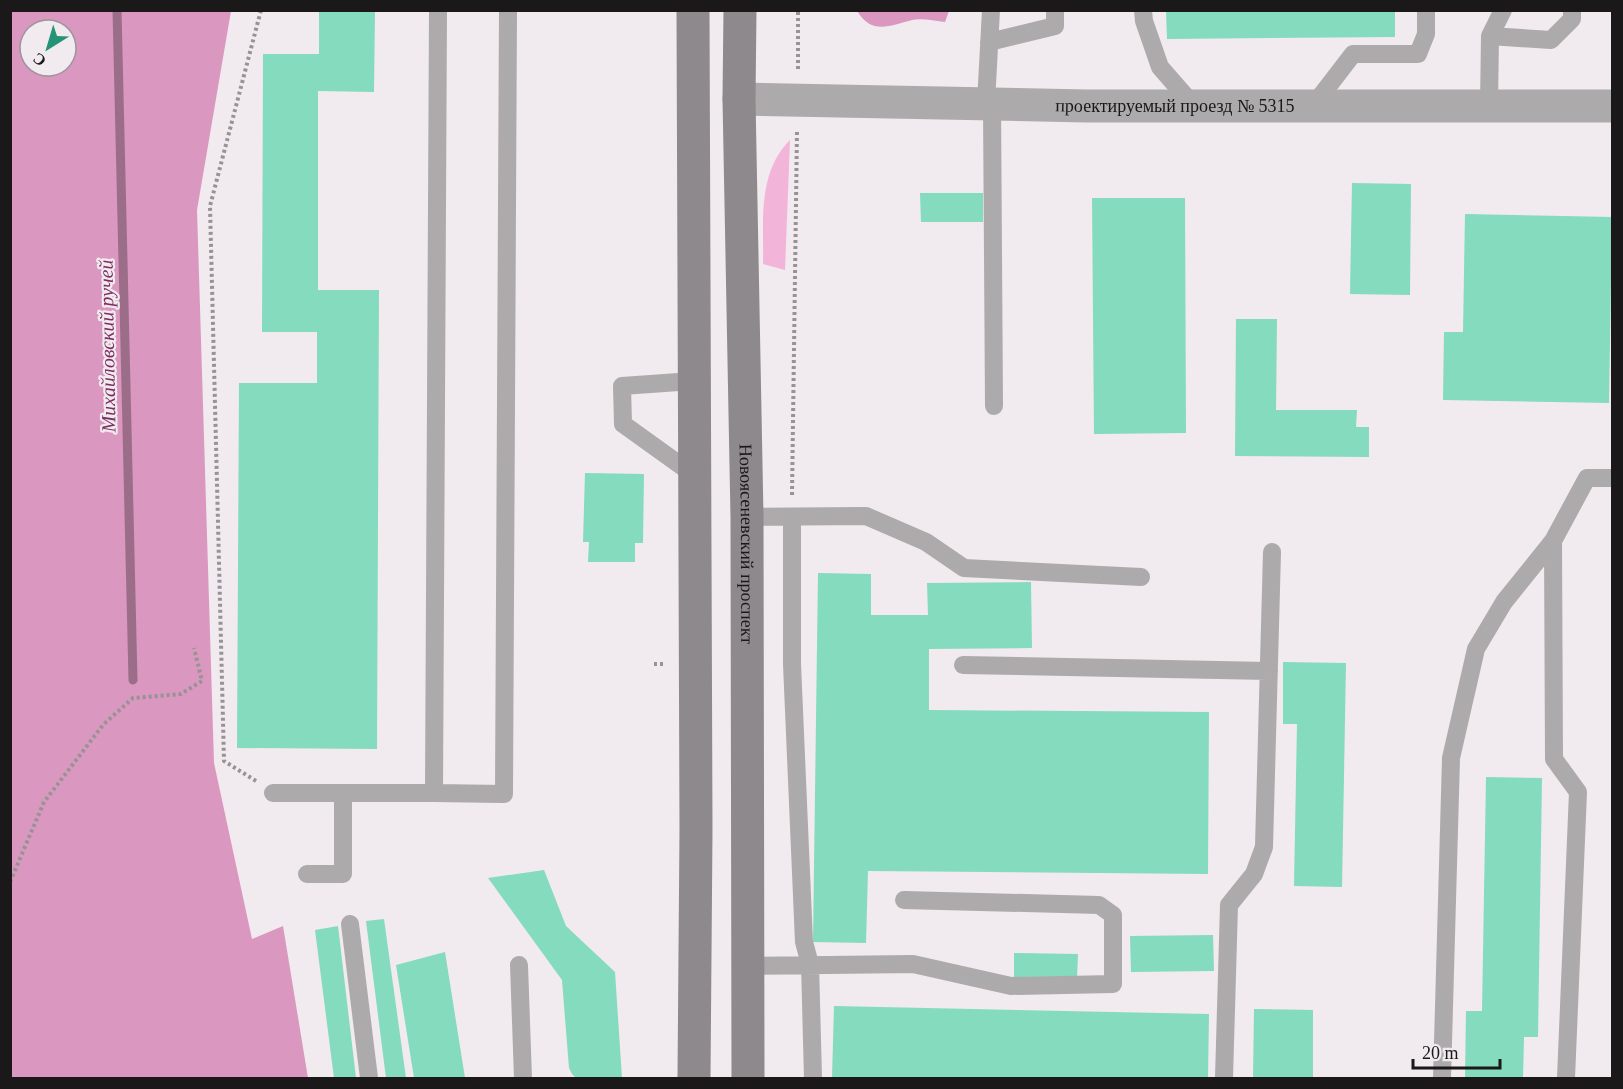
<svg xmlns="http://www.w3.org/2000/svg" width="1623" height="1089" viewBox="0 0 1623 1089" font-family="Georgia,serif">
<rect width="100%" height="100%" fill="#f1eaee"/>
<path fill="#f2b5d9" d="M790 140 785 270 763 264C764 221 757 173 790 140Z"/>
<path fill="#da97bf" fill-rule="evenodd" d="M10 11H231L197 210 214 763 252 939 283 926 308 1078H11ZM30 30H66V66H30Z
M857 11H949L945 22C935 21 922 18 912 20 889 26 872 35 857 11Z"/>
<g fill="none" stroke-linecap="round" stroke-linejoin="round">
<path stroke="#9c6d89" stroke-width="9" d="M117 10 133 680"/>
</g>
<path fill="#84dbbd" d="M319 10H375L374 92 318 91V290H379L377 749 237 748 239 383H317V332H262L263 54H319Z
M1166 10H1395V37L1167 39Z
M1352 183 1411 184 1410 295 1350 294Z
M920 193H983V222H921Z
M1092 198H1185L1186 433 1094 434Z
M1465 214 1612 217 1609 403 1443 400 1444 332H1463Z
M1236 319H1277L1276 410H1357L1356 427H1369V457L1235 456Z
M585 473 644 474 643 543H635V562H588L589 542H583Z
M818 573 871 574V615H928L927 583 1031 582 1032 648 929 649V710L1209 712 1208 874 868 871 866 943 813 942Z
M1283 662 1346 663 1342 887 1294 886 1297 724H1283Z
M1486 777 1542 778 1538 1037H1524L1523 1078H1465L1466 1011H1482Z
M544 870 566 926 615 972 622 1078H576L572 1074 569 1068 562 980 488 878Z
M384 919 406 1078H386L366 921Z
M338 926 356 1078H334L315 930Z
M1213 935 1214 971 1131 972 1130 936Z
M445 952 465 1078H414L396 965Z
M1014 953 1078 954 1077 979 1014 977Z
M834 1006 1209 1014 1208 1078H832Z
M1254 1009 1313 1010V1078H1253Z"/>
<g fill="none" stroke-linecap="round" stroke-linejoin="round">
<path stroke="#979395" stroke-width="4" stroke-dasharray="3 3" stroke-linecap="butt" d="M798 69V10
M792 495 797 130
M654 664H665
M256 781 224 761 210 206 261 10
M10 882 44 802 103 725 133 698 181 694 202 681 194 648"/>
<path stroke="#acaaab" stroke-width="18" d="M438 10 434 793 504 794 508 10
M1143 10 1144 21 1160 67 1194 106
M1490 36 1551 40 1572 19V10
M989 42 1055 26V10
M986 103 991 10
M992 103 994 406
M1313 106 1353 54H1418L1426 34V10
M1489 106 1490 36 1503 10
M693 381 622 386 623 424 694 475
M747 517 866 516 926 542 964 568 1141 577
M792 517V664L804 942 810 964 813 1078
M1553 541 1554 759 1578 792 1566 1078
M963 665 1269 671
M273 793H434
M307 874H343V793
M350 924 369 1078
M519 965 523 1078
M747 966 913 964 1011 986 1113 984V915L1099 905 904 900
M1224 1078 1229 905 1254 874 1264 847 1272 552
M1442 1078 1451 758 1476 649 1504 602 1553 541 1587 478H1612"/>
<path stroke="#acaaab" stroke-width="33" id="s1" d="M739 99 1087 106H1612"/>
<g stroke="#8d898c" stroke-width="33">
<path d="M693 10 696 830 694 1078"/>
<path id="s2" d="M740 10 739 99 747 517 748 1078"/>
</g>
</g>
<g text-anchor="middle" stroke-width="4.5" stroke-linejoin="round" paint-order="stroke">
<g font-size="18" fill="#1a1819" stroke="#f1eaee">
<text dy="6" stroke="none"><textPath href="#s1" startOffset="436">проектируемый проезд № 5315</textPath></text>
<text dy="6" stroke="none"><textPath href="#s2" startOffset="534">Новоясеневский проспект</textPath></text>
</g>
<g font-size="20" font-style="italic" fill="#7d2f63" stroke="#f1eaee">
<text transform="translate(107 346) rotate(-91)" y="7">Михайловский ручей</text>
</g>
</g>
<rect width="1623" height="1089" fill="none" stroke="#1a1819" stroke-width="24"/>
<g transform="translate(48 48) rotate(217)"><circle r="28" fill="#f1eaee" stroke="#9b9699" stroke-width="1.5"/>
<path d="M0-4.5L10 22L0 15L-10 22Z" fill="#259476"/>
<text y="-9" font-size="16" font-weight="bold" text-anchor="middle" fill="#1a1819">С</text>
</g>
<path d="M1413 1059v9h87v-9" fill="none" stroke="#1a1819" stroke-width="3"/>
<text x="1422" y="1059" font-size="18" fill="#1a1819" stroke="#f1eaee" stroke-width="4.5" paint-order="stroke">20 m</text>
</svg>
